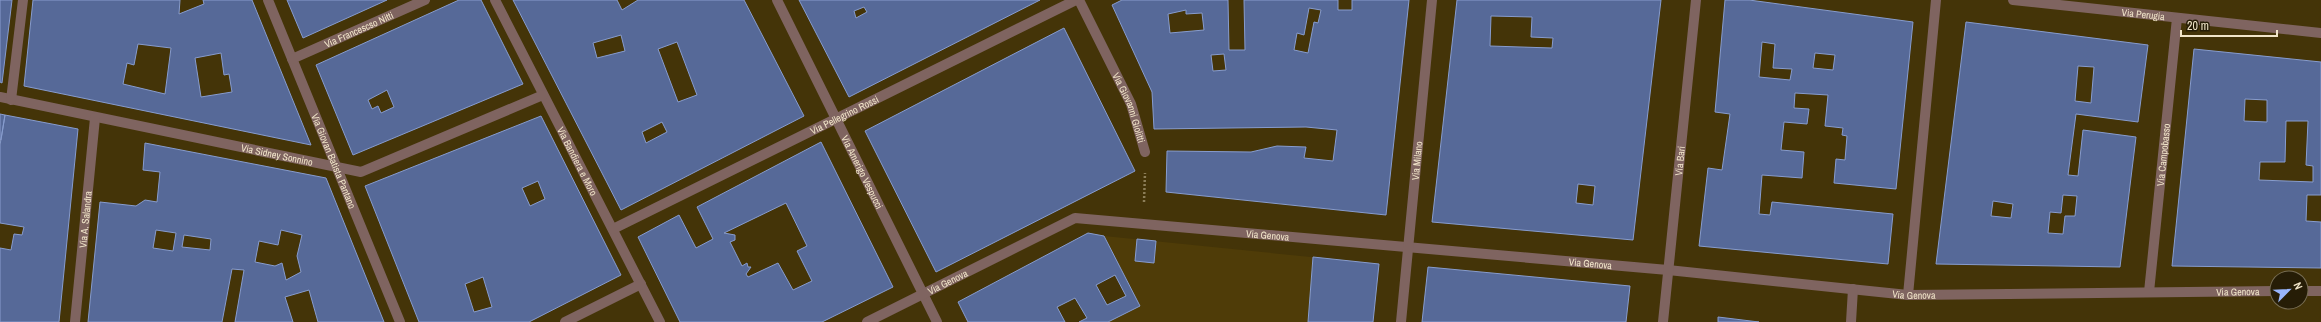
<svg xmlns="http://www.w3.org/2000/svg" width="2321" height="322" viewBox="0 0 2321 322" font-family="'Archivo Narrow',sans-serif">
<rect width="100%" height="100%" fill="#443408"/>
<path fill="#4f3c08" d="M1104 236 1379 264 1373 322H1108L1140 306Z"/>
<path fill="#566998" stroke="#879cce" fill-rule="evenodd" d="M0 0H12L2 83 0 82Z
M33 0H180L179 14 204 4 203 0H252L311 145 24 86ZM138 44 171 48 165 94 123 84 127 63 134 65ZM221 53 224 75 229 74 232 92 201 97 195 58Z
M287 0H387L303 38Z
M459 0H481L523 84 353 155 316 65ZM387 90 394 107 381 113 378 106 372 109 368 100Z
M513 0H617L622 10 638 0H744L804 116 621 210ZM621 35 625 51 597 58 593 43ZM677 42 697 95 678 102 658 49ZM662 122 667 132 646 143 642 132Z
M799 0H1040L849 97ZM864 7 867 12 856 18 854 11Z
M1122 0H1228L1229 50H1245L1244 0H1338V10H1352V0H1409L1386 215 1166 192 1167 151 1251 152 1277 146 1306 147 1304 158 1333 161 1337 130 1306 127 1154 129 1152 92 1112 5ZM1309 8 1321 10 1318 23 1314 22 1308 53 1294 50 1297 33 1304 35ZM1186 10V14L1202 13 1204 30 1170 33 1168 14ZM1224 54 1226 70 1213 71 1211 55Z
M1457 0H1661L1633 240 1432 222ZM1491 16 1532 17 1531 37 1553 38 1552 48 1490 46ZM1578 184 1595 186 1593 205 1576 203Z
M1725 0H1749L1913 22 1896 189 1834 183 1836 159 1845 160 1847 136 1842 135 1843 128 1825 126 1828 95 1795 93 1794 108 1809 109 1807 124 1784 122 1781 150 1804 152 1802 178 1762 175 1759 214 1770 215 1772 202 1893 214 1888 264 1699 246 1708 168 1722 170 1730 114 1715 112ZM1762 42 1775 44 1773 68 1792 69 1790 80 1759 77ZM1815 53 1835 55 1833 70 1813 68Z
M1966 22 2148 45 2138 122 2076 114 2068 175 2078 176 2083 130 2136 137 2120 267 1936 264ZM2078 66 2094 67 2091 103 2075 101ZM2063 195 2077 196 2075 216H2065L2063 234 2048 233 2050 212 2061 213ZM1993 201 2013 204 2011 218 1991 216Z
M1064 28 1135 171 936 272 865 131Z
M2194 49 2321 62V195H2307L2306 221 2321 222V268L2172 266ZM2245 99 2267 100V122L2244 121ZM2286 121H2308L2306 165 2313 166V182L2259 180 2260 162H2285Z
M0 114 5 115 1 140H0Z
M5 115 78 129 59 322H0V248L11 250 14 234 22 235 24 227 0 223V145Z
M541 116 621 275 529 322H419L365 186ZM538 181 545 199 530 206 522 188ZM483 277 492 307 474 312 465 284Z
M821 142 893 287 822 322H680L638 237 679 215 696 248 713 239 697 207ZM786 203 807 246 797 251 812 281 793 290 778 263 748 277 746 274 751 267H748L747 263 742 266 730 242 735 240V235L724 233Z
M145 143 326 178 384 322H318L309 290 285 297 293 322H235L244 270 232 269 222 322H88L100 202 136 206 145 200 157 202 160 172 143 170ZM156 230 176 233 173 251 153 248ZM281 230 302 235 297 256 301 272 286 280 282 263 275 266 255 262 259 241 278 245ZM184 235 211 239 210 250 182 247Z
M1088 233 1104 236 1140 306 1108 322H1079L1087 318 1075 298 1057 307 1065 322H968L958 302ZM1115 275 1126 296 1107 305 1096 285Z
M1137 239 1156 241 1154 263 1135 261Z
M1313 257 1379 264 1373 322H1308Z
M1428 267 1630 286 1626 322H1422Z
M1718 317 1759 322H1718Z"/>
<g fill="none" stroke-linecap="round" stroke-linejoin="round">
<path stroke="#8c7e58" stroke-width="2.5" stroke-dasharray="2 2" stroke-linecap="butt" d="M1144 202 1145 173"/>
<path stroke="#7f6460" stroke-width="10" id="s1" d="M1079 0 1131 104 1145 152"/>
<g stroke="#7f6460" stroke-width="10">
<path id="s2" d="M268 0 400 322"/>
<path id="s3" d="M495 0 660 322"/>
<path id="s4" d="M777 0 937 322"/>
<path id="s5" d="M2013 0 2321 33"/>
<path id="s6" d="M292 59 425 0"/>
<path id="s7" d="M0 97 361 172 543 95"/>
<path d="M11 100 23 0"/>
<path id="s8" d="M613 229 1076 0"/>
<path d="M2301 291H2321"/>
<path id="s9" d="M2149 292 2177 18"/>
<path d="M1908 295 1936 0"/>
<path id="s10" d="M75 322 95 118"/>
<path d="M565 322 641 284"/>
<path id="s11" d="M867 322 1075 218 1668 270 1908 295 2277 291"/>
<path id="s12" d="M1401 322 1432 0"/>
<path id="s13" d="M1663 322 1696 0"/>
<path d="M1851 322 1853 289"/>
</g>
</g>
<g text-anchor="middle" stroke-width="3" stroke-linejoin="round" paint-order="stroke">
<g font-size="10" fill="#f1e5c9" stroke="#261d06">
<text dy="4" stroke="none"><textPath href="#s5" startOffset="131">Via Perugia</textPath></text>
<text dy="4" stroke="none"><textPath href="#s6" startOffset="73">Via Francescso Nitti</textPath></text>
<text dy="4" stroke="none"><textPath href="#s1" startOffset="119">Via Giovanni Giolitti</textPath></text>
<text dy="4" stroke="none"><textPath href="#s8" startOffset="258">Via Pellegrino Rossi</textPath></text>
<text dy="4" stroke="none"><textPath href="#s9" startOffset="138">Via Campobasso</textPath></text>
<text dy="4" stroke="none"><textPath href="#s7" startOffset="283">Via Sidney Sonnino</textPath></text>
<text dy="4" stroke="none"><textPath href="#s2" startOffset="174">Via Giovan Batista Pantano</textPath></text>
<text dy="4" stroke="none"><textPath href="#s3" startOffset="181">Via Bandiera e Moro</textPath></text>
<text dy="4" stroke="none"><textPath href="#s12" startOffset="162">Via Milano</textPath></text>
<text dy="4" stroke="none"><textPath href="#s13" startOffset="162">Via Bari</textPath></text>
<text dy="4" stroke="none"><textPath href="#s4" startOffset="192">Via Amerigo Vespucci</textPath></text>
<text dy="4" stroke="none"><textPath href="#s10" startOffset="103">Via A. Salandra</textPath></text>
<text dy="4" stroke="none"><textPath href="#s11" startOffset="426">Via Genova</textPath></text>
<text dy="4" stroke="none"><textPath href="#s11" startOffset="750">Via Genova</textPath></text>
<text dy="4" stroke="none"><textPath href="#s11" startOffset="90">Via Genova</textPath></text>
<text dy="4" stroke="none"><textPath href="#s11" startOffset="1399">Via Genova</textPath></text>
<text dy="4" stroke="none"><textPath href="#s11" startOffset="1075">Via Genova</textPath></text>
</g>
</g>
<g transform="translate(2289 290) rotate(66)"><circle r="19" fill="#261d06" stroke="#776d54"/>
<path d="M0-3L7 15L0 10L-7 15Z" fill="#98b5fd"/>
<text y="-6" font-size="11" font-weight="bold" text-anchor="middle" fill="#f1e5c9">N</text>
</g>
<path d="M2181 30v6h96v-6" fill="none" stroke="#f1e5c9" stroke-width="2"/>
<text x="2187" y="30" font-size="12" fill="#f1e5c9" stroke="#261d06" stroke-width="3" paint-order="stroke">20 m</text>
</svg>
